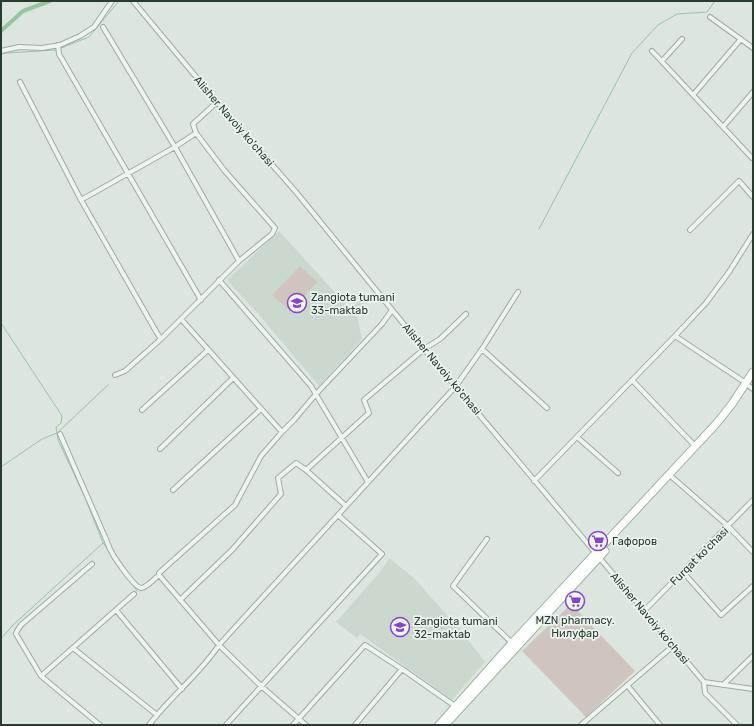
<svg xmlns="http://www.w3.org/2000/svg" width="754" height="726" viewBox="0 0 754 726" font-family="Rubik,sans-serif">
<rect width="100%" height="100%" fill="#dce6df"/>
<path fill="#cad8ce" d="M279 231 350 309 369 293 372 297 356 312 362 339 319 386 260 316 227 280Z
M389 558 414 578 462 632 485 662 452 700 360 634 357 638 336 622 380 572Z"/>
<path fill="#d0c5be" d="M300 266 317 282 290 311 272 295Z
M571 604 635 671 586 717 522 651Z"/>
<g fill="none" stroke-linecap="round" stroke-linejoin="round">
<path stroke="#98c5a0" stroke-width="1" d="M61 48 89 37 119 1
M1 54 7 53 56 50
M539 229 632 53 658 25 677 14 707 12 715 1
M1 323 62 416 61 423 56 427 58 440 84 495 103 543 108 549
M1 467 42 439 57 433 109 384
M129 580 137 591
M1 639 13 625 103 543"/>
<path stroke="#98c5a0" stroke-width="4" d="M1 31 23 11 50 1"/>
<defs>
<path id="street" d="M133 1 217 102 296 192 424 349 704 682
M710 17 753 48
M103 27 175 147 239 261
M58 45 59 54 201 300
M1 51 19 47 42 48 60 45 80 36 94 27 112 1
M652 51 752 158 753 156
M662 61 682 39
M20 82 81 200 157 333 161 339
M693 95 741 39
M723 127 753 92
M81 200 175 147 196 133
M690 230 739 181 753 197
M219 280 311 386 368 482
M181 319 282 432
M675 336 746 383
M482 349 547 408
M115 375 125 371 161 339 239 261 272 234 275 228 224 170 196 133 193 124 217 102
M632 380 695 446
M749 386 753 389
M142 410 208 350
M60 434 105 537C107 541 108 545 110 549 113 556 134 587 141 588 146 588 154 579 159 575
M577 437 618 473
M160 449 233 378
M306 470 346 506
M672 477 728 526 753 552
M534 481 675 336 706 303 729 272 753 234
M173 490 261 409
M487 539 453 586 512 643
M92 564 21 625 17 631 16 634 41 676 100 725
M683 572 721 615 753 586
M180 600 232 550 281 494 278 478 296 463 306 470 369 413 364 400 424 349 440 339 466 314
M116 610 182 689
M644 611 753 500
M73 648 157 715
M41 676 134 594
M704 682 705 693 737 725
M704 682 753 689
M627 685 660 725
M723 685 753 656
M149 725C170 697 199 675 219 645L456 386 482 349 518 292
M226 725 382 554 338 515
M293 725 365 645 402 669 455 706
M306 725 261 686 219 645 159 575V573L235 505 261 456 282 432 294 420 316 394 382 324 392 310
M355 725 402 669
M581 725 673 646"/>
<path id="primary" d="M439 725 512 643 716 424 732 404 753 372
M445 725 605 551"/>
</defs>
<use href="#street" stroke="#9eaca2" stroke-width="6"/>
<use href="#primary" stroke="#9cb1a2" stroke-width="9"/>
<use href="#street" stroke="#eff4f1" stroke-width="4"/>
<use href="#primary" stroke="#fff" stroke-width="7"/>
</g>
<defs>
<symbol id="school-ring" viewBox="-11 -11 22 22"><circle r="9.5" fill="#ebf4ee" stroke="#8844c8" stroke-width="1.5"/><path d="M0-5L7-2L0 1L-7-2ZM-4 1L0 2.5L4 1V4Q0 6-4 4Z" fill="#8844c8"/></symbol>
<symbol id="supermarket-ring" viewBox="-11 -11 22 22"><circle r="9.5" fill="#ebf4ee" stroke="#8844c8" stroke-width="1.5"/><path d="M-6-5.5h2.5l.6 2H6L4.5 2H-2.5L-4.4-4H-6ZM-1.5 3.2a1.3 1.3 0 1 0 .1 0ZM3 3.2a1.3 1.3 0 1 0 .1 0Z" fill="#8844c8"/></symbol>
</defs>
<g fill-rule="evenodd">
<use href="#school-ring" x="286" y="292" width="22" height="22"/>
<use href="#supermarket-ring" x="587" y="530" width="22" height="22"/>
<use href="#supermarket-ring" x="564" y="590" width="22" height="22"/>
<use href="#school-ring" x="389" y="616" width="22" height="22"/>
</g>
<g text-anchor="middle" stroke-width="3.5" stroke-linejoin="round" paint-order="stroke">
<g font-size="11" fill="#273c2d" stroke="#ebf4ee">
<text transform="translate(234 121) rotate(49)" y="4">Alisher Navoiy ko'chasi</text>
<text transform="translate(442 369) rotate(50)" y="4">Alisher Navoiy ko'chasi</text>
<text transform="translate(699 556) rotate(-45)" y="4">Furqat ko'chasi</text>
<text transform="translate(650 618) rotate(50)" y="4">Alisher Navoiy ko'chasi</text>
</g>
<g font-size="11" fill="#273c2d" stroke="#ebf4ee" text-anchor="start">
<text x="311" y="301">Zangiota tumani<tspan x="311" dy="13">33-maktab</tspan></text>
<text x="612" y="545">Гафоров</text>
<text x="575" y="624" text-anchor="middle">MZN pharmacy.<tspan x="575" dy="13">Нилуфар</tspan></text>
<text x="414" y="625">Zangiota tumani<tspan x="414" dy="13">32-maktab</tspan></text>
</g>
</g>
<rect width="754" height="726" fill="none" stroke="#273c2d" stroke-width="4"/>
</svg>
